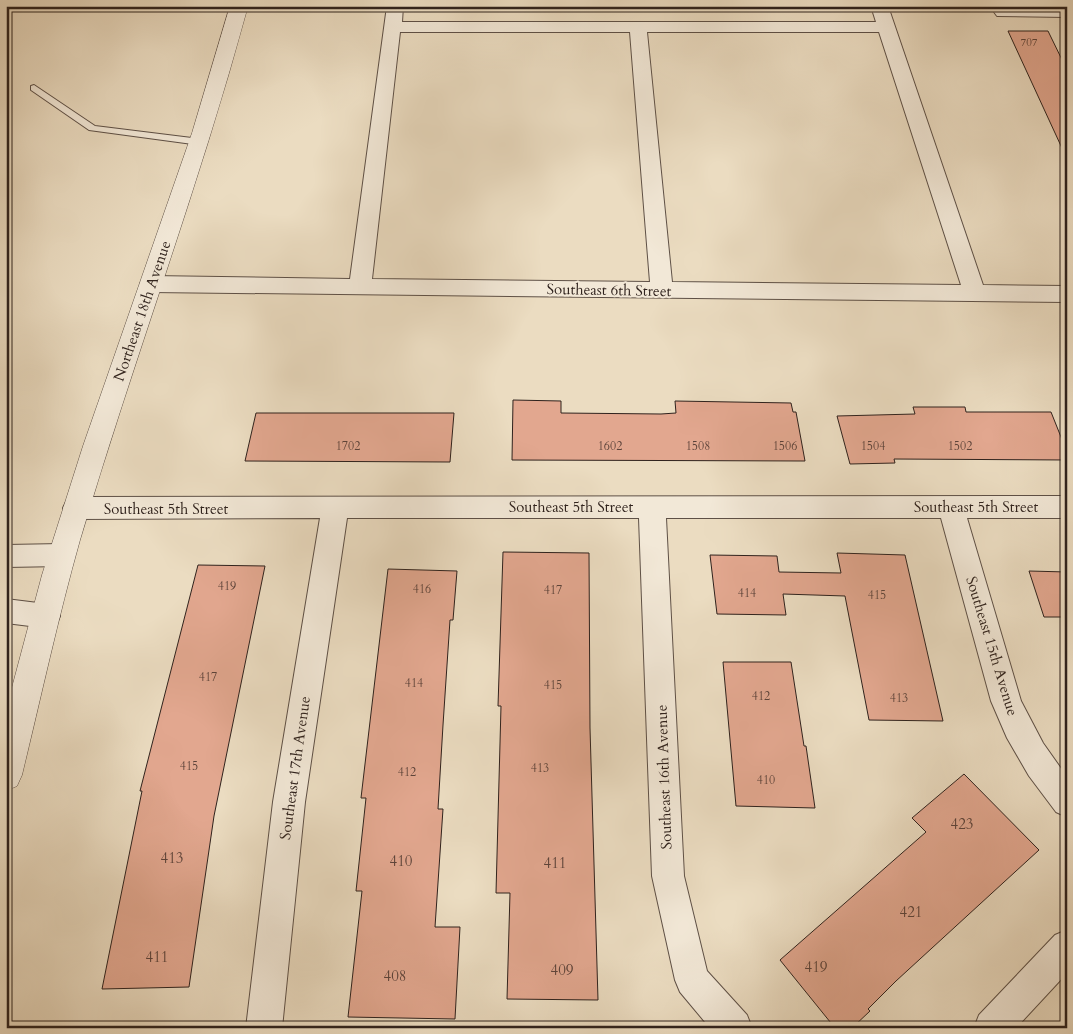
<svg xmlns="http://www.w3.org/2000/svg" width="1073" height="1034" viewBox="0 0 1073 1034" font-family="Cardo,serif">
<rect width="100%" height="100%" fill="#ebdcc1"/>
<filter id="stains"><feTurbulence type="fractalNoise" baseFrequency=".004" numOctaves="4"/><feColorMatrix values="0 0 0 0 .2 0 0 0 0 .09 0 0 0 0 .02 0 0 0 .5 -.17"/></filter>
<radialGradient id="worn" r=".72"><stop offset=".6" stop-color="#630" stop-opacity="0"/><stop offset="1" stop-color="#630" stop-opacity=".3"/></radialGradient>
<path fill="#e2a78f" stroke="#2f221d" d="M1008 31H1048L1067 70V159Z
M513 400 561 401V413L661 414 676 413 675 401 791 403 793 412H796L805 461 512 460Z
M913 407H965L966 412H1051L1067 452V460L894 459 895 463 850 464 837 416 915 414Z
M256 413H454L450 462 245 461Z
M503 552 589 553 590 728 598 1000 507 999 510 893H496L501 706H498Z
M837 553 905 555 943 721 869 720 845 596 783 594 786 615 717 614 710 555 777 556 779 572 841 573Z
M198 565 265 566 214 816 189 987 102 989 142 791H140Z
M388 569 457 571 453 620H450L443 725 438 809H443L435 927H460L455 1019 348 1017 362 891H356L366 798H361Z
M1029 571 1067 572V617H1044Z
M723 662H791L804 746H806L815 808 736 806Z
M964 774 1039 850 896 981 868 1009 870 1011 852 1028H835L780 960 926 832 912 818Z"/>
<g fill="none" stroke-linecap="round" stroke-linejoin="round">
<defs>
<path id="service" d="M34 85 95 126 200 139 205 142 200 145 89 130 31 90V86Z"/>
<path id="minor" d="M387 6H403L402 22H876L871 6H888L983 285 1067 286V302L151 292 143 289 140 284 143 279 151 276 350 279ZM400 32H630L650 282 372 279ZM647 32H879L961 285 672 282Z
M1003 7H1067V17L997 16 994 12 997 8Z
M1067 496V518H967L1021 701 1043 743 1067 777V817L1056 812 1029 776 1007 738 991 701 941 518H666L684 876 707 971 747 1015 752 1028H710L680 992 675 980 652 876 639 518H347L305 802 282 1028H246L273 802 320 518 76 519 67 516 63 508 67 500 76 497Z
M62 544 72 547 75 555 72 563 62 566 6 567V545Z
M6 599 46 604 56 607 60 616 56 625 46 628 6 623Z
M1067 930V973L1016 1028H974L979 1015 1055 935Z"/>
<path id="tertiary" d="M230 6H248C199 187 133 361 80 540 58 618 41 697 22 775L17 786 6 791V710L42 575 83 446 192 133Z"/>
</defs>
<use href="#service" stroke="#5e5046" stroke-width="2"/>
<use href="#minor" stroke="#5e5046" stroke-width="2"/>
<use href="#tertiary" stroke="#5e5046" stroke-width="1"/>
<use href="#service" fill="#f2e8d7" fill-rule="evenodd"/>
<use href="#minor" fill="#f2e8d7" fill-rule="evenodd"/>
<use href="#tertiary" fill="#f2e8d7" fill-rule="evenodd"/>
</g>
<g text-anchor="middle" stroke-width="4" stroke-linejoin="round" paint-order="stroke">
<g font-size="11" fill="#5c433a">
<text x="1029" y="46">707</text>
</g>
<g font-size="12" fill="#5c433a">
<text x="348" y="450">1702</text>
<text x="610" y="450">1602</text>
<text x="698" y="450">1508</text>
<text x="785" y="450">1506</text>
<text x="873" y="450">1504</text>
<text x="960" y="450">1502</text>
<text x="227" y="590">419</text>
<text x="422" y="593">416</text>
<text x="553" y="594">417</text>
<text x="747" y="597">414</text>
<text x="877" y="599">415</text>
<text x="208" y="681">417</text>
<text x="414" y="687">414</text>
<text x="553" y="689">415</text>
<text x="761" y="700">412</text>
<text x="899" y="702">413</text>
<text x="189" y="770">415</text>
<text x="540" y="772">413</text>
<text x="407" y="776">412</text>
<text x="766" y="784">410</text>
</g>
<g font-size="15" fill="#2f221d" stroke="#f2e8d7">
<text transform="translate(609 290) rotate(1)" y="5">Southeast 6th Street</text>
<text transform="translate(142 311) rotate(-71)" y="5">Northeast 18th Avenue</text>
<text x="571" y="512">Southeast 5th Street</text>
<text x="976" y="512">Southeast 5th Street</text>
<text x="166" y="514">Southeast 5th Street</text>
<text transform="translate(992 646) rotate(73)" y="5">Southeast 15th Avenue</text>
<text transform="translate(295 768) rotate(-82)" y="5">Southeast 17th Avenue</text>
<text transform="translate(664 777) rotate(-92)" y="5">Southeast 16th Avenue</text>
</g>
<g font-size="15" fill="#5c433a">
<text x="962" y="829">423</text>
<text x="172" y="863">413</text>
<text x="401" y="866">410</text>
<text x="555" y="868">411</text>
<text x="911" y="917">421</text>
<text x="157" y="962">411</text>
<text x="816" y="972">419</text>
<text x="562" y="975">409</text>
<text x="395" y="981">408</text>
</g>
</g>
<rect width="1073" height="1034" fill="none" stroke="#ebdcc1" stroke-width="25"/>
<rect x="8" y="8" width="1058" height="1019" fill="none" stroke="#2f221d" stroke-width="2.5"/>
<rect x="12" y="12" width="1048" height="1009" fill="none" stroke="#2f221d"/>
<rect width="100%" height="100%" filter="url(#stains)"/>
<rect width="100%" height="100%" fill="url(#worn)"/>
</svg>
